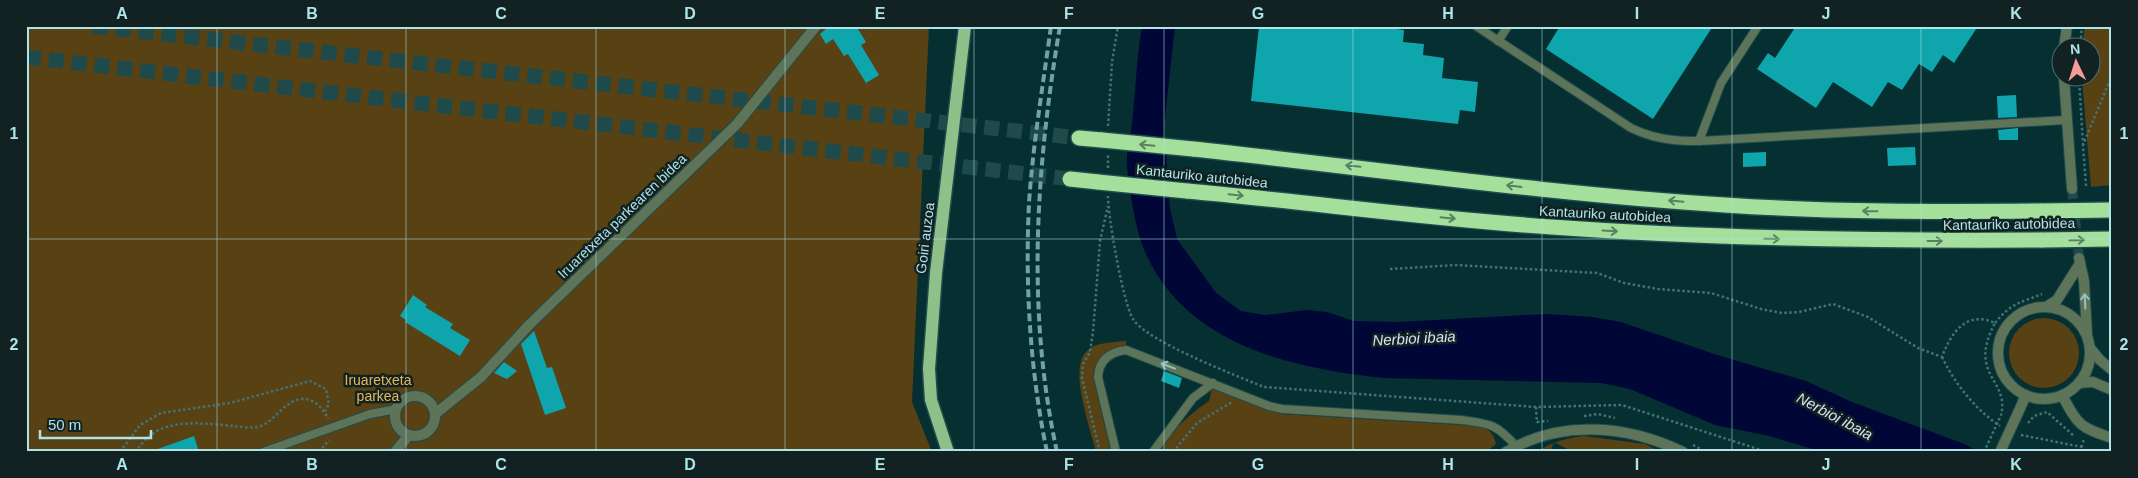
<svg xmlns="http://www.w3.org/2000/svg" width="2138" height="478" viewBox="0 0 2138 478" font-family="Arial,sans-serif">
<rect width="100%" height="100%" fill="#052f31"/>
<g fill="#584214">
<path d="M26,26H929L912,402L932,452H26Z"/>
<path d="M2085,26H2112V185L2091,187L2082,78H2090V48L2082,47Z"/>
<circle cx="2044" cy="353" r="35"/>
<path d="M1126,341V345C1107,349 1095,357 1093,377L1111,452H1096C1091,429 1067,366 1088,350C1097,342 1114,342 1126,341Z"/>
<path d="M1212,388L1267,410L1282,414L1477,426C1488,428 1494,433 1496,444L1486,452H1160C1172,430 1188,415 1209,401Z"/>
<path d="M1584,436L1645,444L1661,452H1573L1554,442L1550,452H1536C1553,442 1566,438 1584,436Z"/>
</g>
<path fill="#000636" d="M1142,26H1175L1164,126L1170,209L1177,239L1216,293L1241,311L1265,315L1307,310L1327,312L1354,321L1399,322L1546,314L1592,317L1621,322L1717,355L1806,381L1852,402L1967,445L1978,452H1823L1769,436L1715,425L1630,389L1601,383L1384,378C1292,368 1187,346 1145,252C1136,232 1129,188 1127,166C1126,149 1132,130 1133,113C1136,84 1137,55 1142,26Z"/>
<g fill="#0ea5ad">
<path d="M824,26H856L866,42L861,45L879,75L866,83L848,54L844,56L833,39L826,44L820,34L826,29Z"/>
<path d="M1259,26H1372L1404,30L1403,42L1424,44L1423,55L1444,58L1442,78L1478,82L1475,112L1460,110L1458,124L1251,101Z"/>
<path d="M1560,26H1713L1653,119L1546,49Z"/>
<path d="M1796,26H1978L1954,63L1943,55L1932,72L1919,64L1902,90L1888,82L1872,107L1833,82L1816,108L1757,69L1768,53L1775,58Z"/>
<path d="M2016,95L2017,117L1998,118L1997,96Z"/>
<path d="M2018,128V140H1999L1998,130Z"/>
<path d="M1915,147L1916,165L1888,166L1887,148Z"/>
<path d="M1766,152V166L1743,167V153Z"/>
<path d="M413,295L427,305L425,307L453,324L450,328L470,340L460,356L405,322L406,320L400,316Z"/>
<path d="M534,331L547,368L552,367L566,408L545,415L521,344Z"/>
<path d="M504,362L517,371L507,379L494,373Z"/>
<path d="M1164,371L1182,378L1179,388L1161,381Z"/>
<path d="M194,436L199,452H155V450Z"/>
</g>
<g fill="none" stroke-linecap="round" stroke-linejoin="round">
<path stroke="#1e4a4c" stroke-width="10" stroke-dasharray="10 5" stroke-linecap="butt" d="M2072,189L2079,258"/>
<g stroke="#1e4a4c" stroke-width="15" stroke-dasharray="15 8" stroke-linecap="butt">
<path d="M93,26L1079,138"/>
<path d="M26,57L1070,179"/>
</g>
<defs>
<g id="service">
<path d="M1476,26L1631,128C1660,142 1686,142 1718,140L2066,120"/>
<path d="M1498,41L1508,26"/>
<path d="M1699,141L1721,83L1758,26"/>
<path d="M263,452L370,414L397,409"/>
<path d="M1116,452L1098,377C1099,360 1110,352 1126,350L1269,406L1282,409L1462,420C1491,424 1496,424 1516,446"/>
<path d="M1153,452L1193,398L1213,383"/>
</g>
<g id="minor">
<path d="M2064,48L2067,26"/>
<path d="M2064,78L2072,189"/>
<path d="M2079,258L2084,281L2087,334"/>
<path d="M2046,307L2057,300L2079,265"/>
<circle cx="2044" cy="353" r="46"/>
<path d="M2090,348L2100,360L2112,370"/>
<path d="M2079,383L2093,382L2112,390"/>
<path d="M2062,395C2078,425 2079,427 2112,438"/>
<circle cx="415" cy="416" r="20"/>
<path d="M2018,413L2026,395"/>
<path d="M435,414L481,377L529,325L737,124L816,26"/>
<path d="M395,452L409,435"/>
<path d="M1506,452C1561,419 1627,425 1683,452"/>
</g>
<path id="primary" d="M948,452L931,400L929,369L936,273L965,26"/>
<g id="motorway">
<path d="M1079,138L1102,140"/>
<path d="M1193,149C1370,168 1547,194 1725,205C1830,212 1936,212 2042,211"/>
<path d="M1070,179L1098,182"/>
<path d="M1187,191C1309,202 1430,219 1552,227C1715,239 1879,241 2042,240"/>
</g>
</defs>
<use href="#service" stroke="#204c4e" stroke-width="10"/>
<use href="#minor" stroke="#204c4e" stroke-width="12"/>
<use href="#primary" stroke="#204c4e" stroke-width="15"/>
<use href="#motorway" stroke="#204c4e" stroke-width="18"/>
<g stroke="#447275" stroke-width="2.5" stroke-dasharray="2.5 2.5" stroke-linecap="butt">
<path d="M2080,48L2082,26"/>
<path d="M2079,78L2083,144"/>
<path d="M1108,126L1112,62L1118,26"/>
<path d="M1108,168V154"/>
<path d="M2086,186L2083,145L2112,75"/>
<path d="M1108,196C1108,217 1123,303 1133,319C1146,341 1237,376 1264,387L1536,407L1622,405L1767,452"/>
<path d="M1390,269L1456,265L1597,273L1624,283L1658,289L1711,293L1761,309L1782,313L1799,312L1833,304L1868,317L1918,348L1942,357C1951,333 1966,310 1995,323C1967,376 2010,379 2001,415"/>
<path d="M1995,323C2011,303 2020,303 2042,294"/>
<path d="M1942,357C1955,384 1976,410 2000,426"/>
<path d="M1536,407L1537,423"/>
<path d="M1584,416L1598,414L1615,418"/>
<path d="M1537,422L1548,421"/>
<path d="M2028,423L2034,416L2047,412L2073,435"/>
<path d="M2021,435L2082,447"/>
<path d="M1693,445L1706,452"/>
<path d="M120,452L140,425L161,413L230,403L310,381L326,389L329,404L325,411"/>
<path d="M135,452C140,446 145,439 151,435C173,418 208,424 234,426C242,427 253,429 261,426C276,420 285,400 302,399C315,399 323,408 328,419"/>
<path d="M319,452L329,440"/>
<path d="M1100,452L1082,378L1083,364L1090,352L1093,332L1100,241L1108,206"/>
<path d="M1173,452L1197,423L1232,402"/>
<path d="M2080,452L2084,439"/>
</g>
<use href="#service" stroke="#5d7459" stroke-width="8"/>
<use href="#minor" stroke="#5d7459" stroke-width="10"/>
<use href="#primary" stroke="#90c089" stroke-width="12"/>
<use href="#motorway" stroke="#a4df9b" stroke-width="15"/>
<g stroke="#71a2a6" stroke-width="4" stroke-dasharray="8 4" stroke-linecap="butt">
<path d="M1047,452C1030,371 1025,286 1029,203C1033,144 1043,85 1051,26"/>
<path d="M1057,452C1026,311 1036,167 1060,26"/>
</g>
<defs>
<path id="minor-bridge" d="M2000,452L2018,413"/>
<g id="motorway-bridge">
<path d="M1102,140L1193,149"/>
<path d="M1098,182L1187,191"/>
<path d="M2042,211L2112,210"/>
<path d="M2042,240L2112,239"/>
</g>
</defs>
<use href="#minor-bridge" stroke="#204c4e" stroke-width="12" stroke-linecap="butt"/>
<use href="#motorway-bridge" stroke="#204c4e" stroke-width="18" stroke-linecap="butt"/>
<path stroke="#447275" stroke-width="2.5" stroke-dasharray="2.5 2.5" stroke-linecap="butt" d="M1984,452L2001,415"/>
<use href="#minor-bridge" stroke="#5d7459" stroke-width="10"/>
<use href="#motorway-bridge" stroke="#a4df9b" stroke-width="15"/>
</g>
<defs><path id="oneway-shaft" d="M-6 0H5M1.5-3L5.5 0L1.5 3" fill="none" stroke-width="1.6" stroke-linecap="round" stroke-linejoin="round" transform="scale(1.25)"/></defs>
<g stroke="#5b805f">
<use href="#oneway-shaft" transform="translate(1147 145) rotate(-175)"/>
<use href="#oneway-shaft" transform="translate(1353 166) rotate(-174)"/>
<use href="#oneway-shaft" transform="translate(1514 186) rotate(-173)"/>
<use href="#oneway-shaft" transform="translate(1236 195) rotate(6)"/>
<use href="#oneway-shaft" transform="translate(1676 201) rotate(-175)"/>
<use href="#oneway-shaft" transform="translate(1870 211) rotate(-179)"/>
<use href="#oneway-shaft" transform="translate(1448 218) rotate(6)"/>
<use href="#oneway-shaft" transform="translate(1610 231) rotate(3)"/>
<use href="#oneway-shaft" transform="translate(1772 239) rotate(1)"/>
<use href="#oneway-shaft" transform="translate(2077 240) rotate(-1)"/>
<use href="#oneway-shaft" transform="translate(1935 241)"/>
</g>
<g stroke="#96c2bc">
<use href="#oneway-shaft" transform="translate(2085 301) rotate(-93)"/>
<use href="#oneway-shaft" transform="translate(1168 366) rotate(-159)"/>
</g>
<path fill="none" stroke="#aee3e7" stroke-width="1" stroke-opacity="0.55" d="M217,26V452M406,26V452M596,26V452M785,26V452M974,26V452M1164,26V452M1353,26V452M1542,26V452M1732,26V452M1921,26V452M26,239H2112"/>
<g text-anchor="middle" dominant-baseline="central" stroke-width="5" stroke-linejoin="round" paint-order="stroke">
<g font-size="14" fill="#aee3e7" stroke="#122223">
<text transform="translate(1202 176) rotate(6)">Kantauriko autobidea</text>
<text transform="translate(1605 214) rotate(3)">Kantauriko autobidea</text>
<text transform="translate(622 216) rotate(-44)">Iruaretxeta parkearen bidea</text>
<text transform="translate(2009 224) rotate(-1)">Kantauriko autobidea</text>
<text transform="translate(925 238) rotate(-83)">Goiri auzoa</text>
</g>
<g font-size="14" fill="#e8b658" stroke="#122223">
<text x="378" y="380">Iruaretxeta<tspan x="378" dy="16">parkea</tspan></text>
</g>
<g font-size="15" font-style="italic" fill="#d7e1f1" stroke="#122223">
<text transform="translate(1414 338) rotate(-3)">Nerbioi ibaia</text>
<text transform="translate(1835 416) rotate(28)">Nerbioi ibaia</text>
</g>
</g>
<rect width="2138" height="478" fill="none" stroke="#122223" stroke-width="55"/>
<g transform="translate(2076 62) rotate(356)"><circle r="24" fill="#122223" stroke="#506f71"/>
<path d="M0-4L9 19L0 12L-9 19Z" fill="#f59b99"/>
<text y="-8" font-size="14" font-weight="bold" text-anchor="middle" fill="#aee3e7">N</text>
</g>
<path d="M40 430v8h111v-8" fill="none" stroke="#aee3e7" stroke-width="2.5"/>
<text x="48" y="430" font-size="15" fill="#aee3e7" stroke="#122223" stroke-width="4" paint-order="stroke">50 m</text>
<rect x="28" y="28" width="2082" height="422" fill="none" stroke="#aee3e7" stroke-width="2"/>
<g font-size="16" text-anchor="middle" font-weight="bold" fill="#aee3e7">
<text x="122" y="19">A</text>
<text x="312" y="19">B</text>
<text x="501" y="19">C</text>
<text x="690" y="19">D</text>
<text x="880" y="19">E</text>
<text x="1069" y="19">F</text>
<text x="1258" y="19">G</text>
<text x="1448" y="19">H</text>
<text x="1637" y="19">I</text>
<text x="1826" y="19">J</text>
<text x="2016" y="19">K</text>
<text x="14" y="139">1</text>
<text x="2124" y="139">1</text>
<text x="14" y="350">2</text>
<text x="2124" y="350">2</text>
<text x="122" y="470">A</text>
<text x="312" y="470">B</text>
<text x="501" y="470">C</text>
<text x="690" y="470">D</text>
<text x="880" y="470">E</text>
<text x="1069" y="470">F</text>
<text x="1258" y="470">G</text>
<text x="1448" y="470">H</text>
<text x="1637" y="470">I</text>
<text x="1826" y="470">J</text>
<text x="2016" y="470">K</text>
</g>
</svg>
